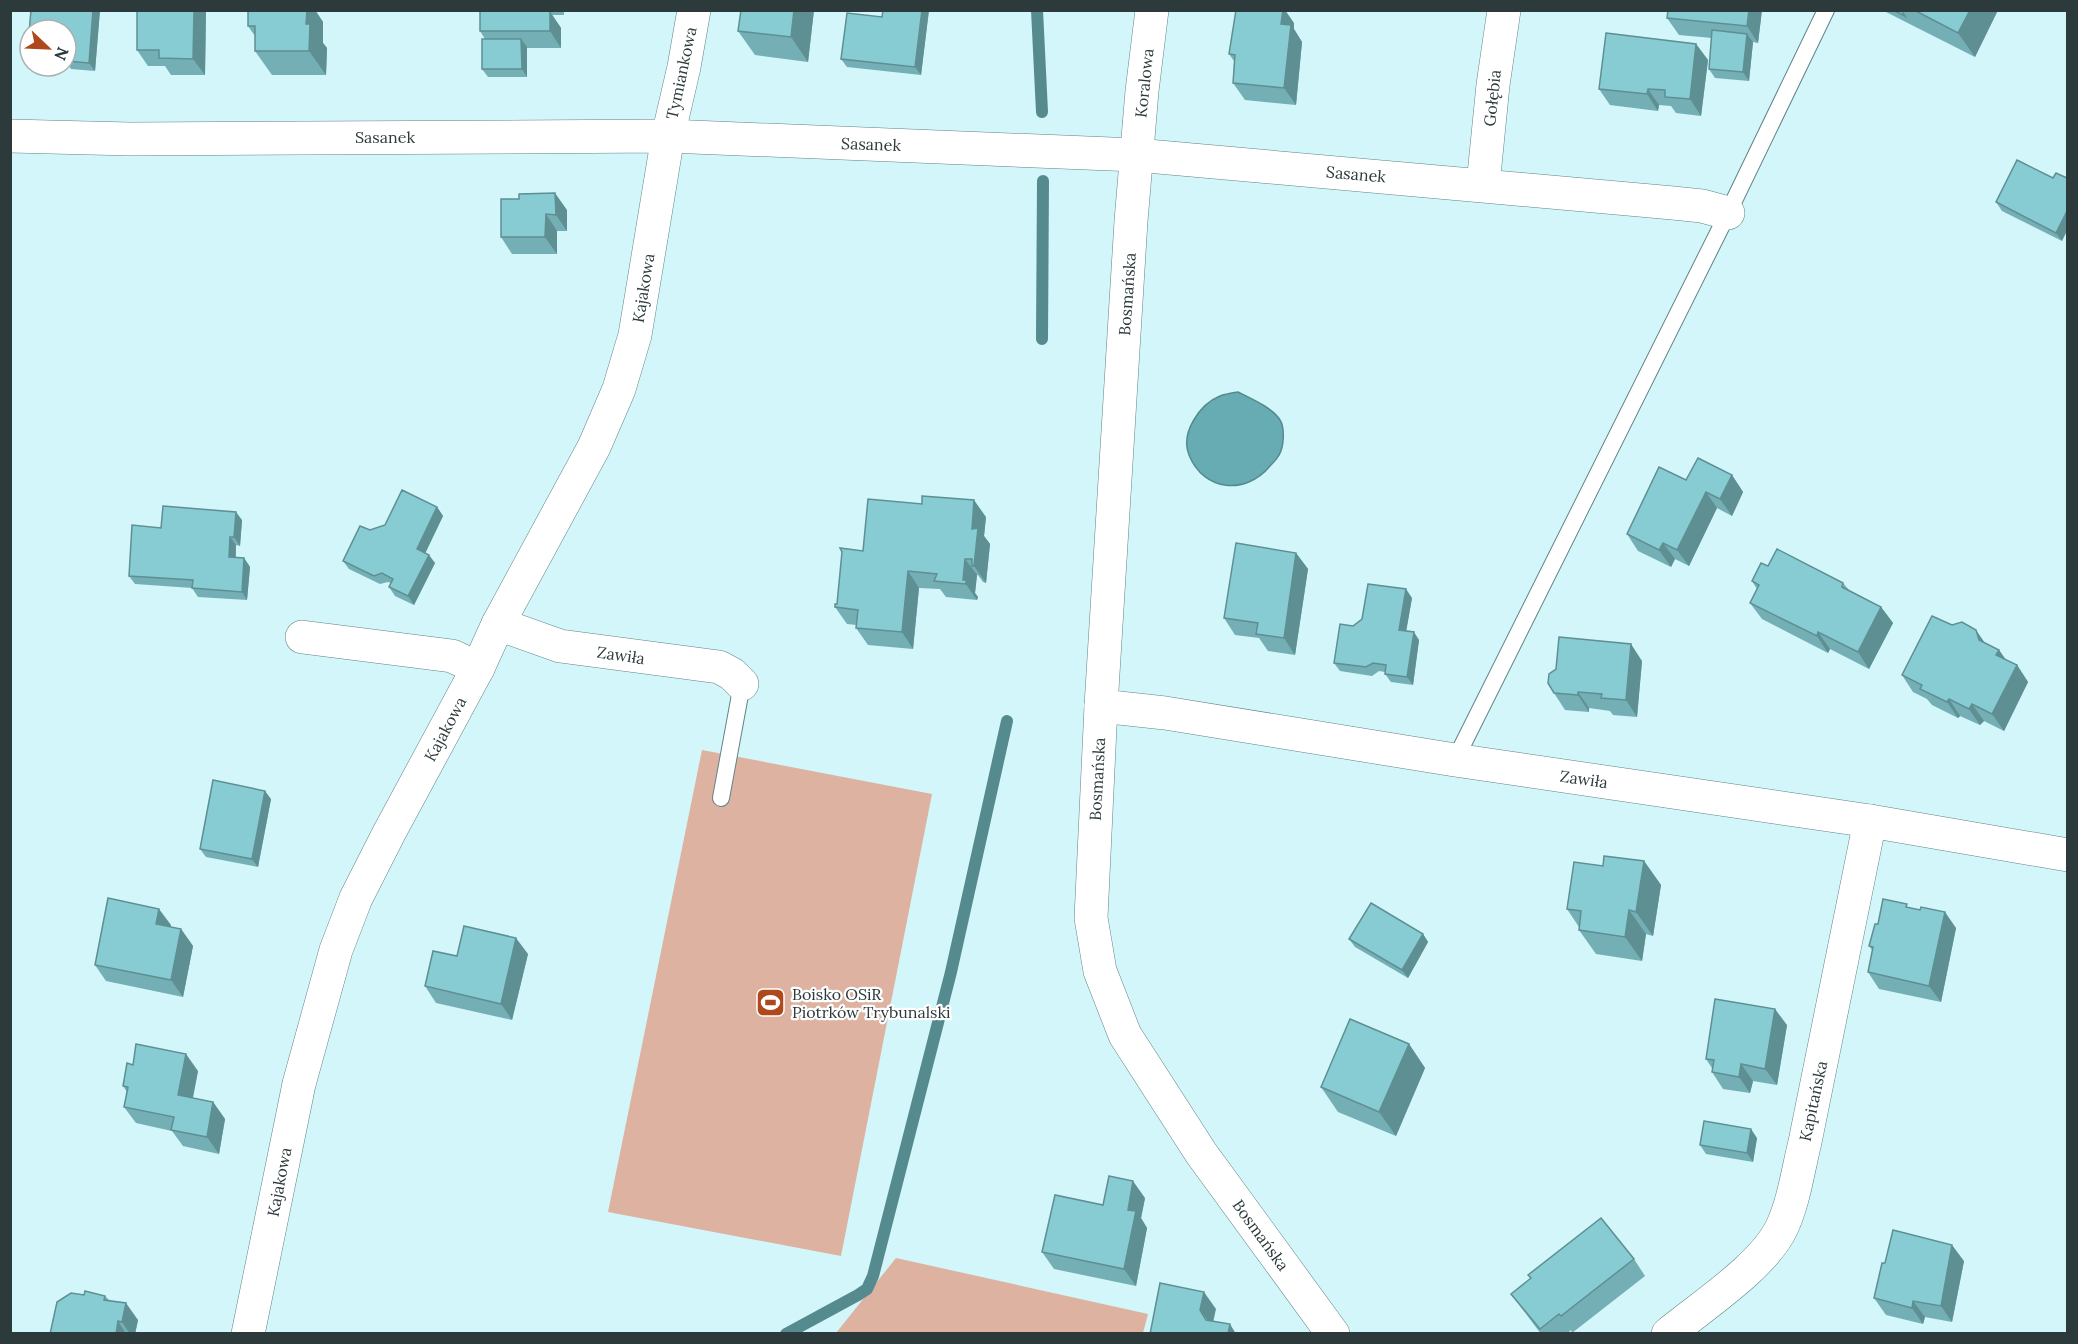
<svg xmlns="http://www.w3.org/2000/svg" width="2078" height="1344" viewBox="0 0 2078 1344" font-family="Lora,serif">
<rect width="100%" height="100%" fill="#d2f6f9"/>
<g fill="#ddb2a1">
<path d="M702,750L932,794L841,1256L608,1212Z"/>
<path d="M896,1258L1148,1314L1143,1333H836Z"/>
</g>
<path fill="#67acb2" stroke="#558a8e" stroke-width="1.5" d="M1238,392C1250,398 1273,408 1280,420C1285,428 1284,447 1279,455C1277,459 1273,463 1270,466C1246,495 1204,492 1189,455C1180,433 1200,404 1220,396C1225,394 1232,393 1238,392Z"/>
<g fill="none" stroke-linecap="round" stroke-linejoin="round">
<g stroke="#558a8e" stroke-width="12">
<path d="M1037,10L1042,112"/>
<path d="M1042,339L1043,181"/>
<path d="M786,1334L858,1295L867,1289L873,1276L951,972L1007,721"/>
</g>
<defs>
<g id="service">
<path d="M1455,760L1728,213L1826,10"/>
<path d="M721,798L742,684"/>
</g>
<g id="minor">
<path d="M1152,10L1142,91L1131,221L1101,706L1091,918L1100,971L1125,1035L1201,1153L1333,1334"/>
<path d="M10,136L130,139L668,136L1136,155L1673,203L1702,206L1728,213"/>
<path d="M1483,185L1493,85L1504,10"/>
<path d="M498,624L560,646L719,667L732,674L742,684"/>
<path d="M302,637L452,656L478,668"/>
<path d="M1101,706L1165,713L1455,760L1870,821L2068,855"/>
<path d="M248,1334L299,1084L336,950L356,898L389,833L478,668L498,624L594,447L619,389L635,335L668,136L684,67L694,10"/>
<path d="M1668,1334C1702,1306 1764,1266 1782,1227C1794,1201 1798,1170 1805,1142L1870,821"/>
</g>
</defs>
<use href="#service" stroke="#628386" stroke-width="18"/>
<use href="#minor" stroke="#628386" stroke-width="34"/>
<use href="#service" stroke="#fff" stroke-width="16"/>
<use href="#minor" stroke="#fff" stroke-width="33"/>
</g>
<g fill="#74afb5">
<path d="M31,10H100L95,71L71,69L66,62V30H30V35L29,33Z"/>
<path d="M206,10L205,75H171L165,66H148L137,50Z"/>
<path d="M248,10H315L323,22V43L327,48L326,75H272L255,51V36L248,26Z"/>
<path d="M480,10H564V15H552L561,28V48H527V77H488L482,69L485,39L480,31Z"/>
<path d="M814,10L808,62L755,55L738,31Z"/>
<path d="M883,10H929L921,75L847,67L841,59L882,17Z"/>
<path d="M1668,10H1762L1758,43L1753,42L1749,81L1715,78L1709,69L1712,38L1679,35L1667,18Z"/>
<path d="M1882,10H1998L1975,57Z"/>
<path d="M1294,23V29L1302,42L1296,105L1245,100L1233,83L1234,61L1229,54Z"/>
<path d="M1696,44L1708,60L1701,116L1676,113L1671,106L1659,105L1658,111L1610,105L1599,89Z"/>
<path d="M2053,178L2062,241L2002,211L1996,202Z"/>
<path d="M501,199L567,210V231H557V254H512L501,237Z"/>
<path d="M1732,475L1743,492L1732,516L1717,508L1689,566L1675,559L1671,567L1638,551L1627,534L1686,480Z"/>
<path d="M437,507L443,516L425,553L435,563L414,605L395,596L389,587L391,583L388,582L380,584L349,569L343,561L370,530Z"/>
<path d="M986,517L984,536L990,544L986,583L983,582L978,575H977L975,593L978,597L977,600L946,597L940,589L919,588L913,649L868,645L856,628L857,625L847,624L835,607L837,604L842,552L863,551Z"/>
<path d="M242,520L240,546L236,545V558H244L250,567L247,600L198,597L192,588L135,584L129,576Z"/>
<path d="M1296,553L1308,569L1295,655L1268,651L1259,638L1235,635L1224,618Z"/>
<path d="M1768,566L1843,583L1849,590L1881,607L1893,623L1869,669L1830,649L1828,653L1762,619L1750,603L1757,589L1752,581Z"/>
<path d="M1412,598L1406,631L1419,640L1413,685L1391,682L1385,674V672L1379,671L1372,676L1340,671L1334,663L1353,626Z"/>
<path d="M1985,643L1999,650L2006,660L2017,665L2028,682L2004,731L1984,721L1980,725L1960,716L1958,718L1932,705L1927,699L1913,692L1902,675Z"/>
<path d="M1642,661L1637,717L1613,715L1610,711L1589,708V712L1565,710L1554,693Z"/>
<path d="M271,799L258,867L206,857L200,849Z"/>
<path d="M1644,861L1661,885L1653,936L1646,934L1642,961L1596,954L1579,930V927L1567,909L1603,866Z"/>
<path d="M1910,908L1956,928L1941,1002L1879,989L1868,972L1873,951L1869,946L1878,924Z"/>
<path d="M171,925V927L181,929L193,946L183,997L106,981L95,965Z"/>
<path d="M1423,934L1428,942L1408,978L1355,947L1349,939Z"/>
<path d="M528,954L512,1020L436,1003L425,986L457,956Z"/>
<path d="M1787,1025L1777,1085L1753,1081L1750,1093L1723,1089L1712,1072V1068L1706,1059Z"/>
<path d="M1409,1044L1425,1068L1396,1136L1338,1112L1321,1087Z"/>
<path d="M133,1065L198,1071L193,1098L213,1102L225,1119L219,1154L183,1146L172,1131L136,1123L124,1107L127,1092L123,1086Z"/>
<path d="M1757,1138L1753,1162L1706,1154L1700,1145Z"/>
<path d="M1145,1198L1141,1218L1147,1228L1136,1286L1054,1269L1042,1252L1103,1205Z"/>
<path d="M1634,1259L1645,1276L1572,1333L1571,1330L1567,1334H1541L1511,1294Z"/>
<path d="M1964,1261L1952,1322L1925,1317L1923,1324L1886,1315L1874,1298L1885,1263Z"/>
<path d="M84,1295L105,1296L109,1300L138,1320L135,1334H50Z"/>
</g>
<g fill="#5e8f93">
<path d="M93,10H100L95,71L89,63Z"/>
<path d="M194,10H206L205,75L193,59Z"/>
<path d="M307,10H315L323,22V43L327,48L326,75L309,51L306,24Z"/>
<path d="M541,10H549L561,28V48L550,31Z"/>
<path d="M794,10H814L808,62L791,37Z"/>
<path d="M922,10H929L921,75L915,67Z"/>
<path d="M1283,10H1285L1294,23V29L1302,42L1296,105L1284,88L1281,24Z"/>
<path d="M1749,10H1762L1758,43L1747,26Z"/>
<path d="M1970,10H1998L1975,57L1958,33Z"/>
<path d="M1747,34L1753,42L1749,81L1743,72Z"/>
<path d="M521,39L527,47V77L522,69Z"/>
<path d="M1696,44L1708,60L1701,116L1690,99Z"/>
<path d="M1648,89L1659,105L1658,111L1647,94Z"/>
<path d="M555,193L567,210V231L556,215Z"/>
<path d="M2067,211V231L2062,241L2056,233Z"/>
<path d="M546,214L557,231V254L545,237Z"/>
<path d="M1732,475L1743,492L1732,516L1720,499Z"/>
<path d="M1706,492L1717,508L1689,566L1677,550Z"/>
<path d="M974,500L986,517L984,536L990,544L986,583L974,566L972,529Z"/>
<path d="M437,507L443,516L423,558L417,549Z"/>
<path d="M236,512L242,520L240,546L234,537Z"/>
<path d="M230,537L236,545L235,565L229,557Z"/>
<path d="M1663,543L1675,559L1671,567L1659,550Z"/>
<path d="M1296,553L1308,569L1295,655L1284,638Z"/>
<path d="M429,555L435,563L414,605L408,596Z"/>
<path d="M244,558L250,567L247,600L242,592Z"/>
<path d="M965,559L977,575L975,593L978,597L977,600L963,580Z"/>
<path d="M908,571L919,588L913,649L902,632Z"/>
<path d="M1406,589L1412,598L1405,638L1399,630Z"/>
<path d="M1881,607L1893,623L1869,669L1858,652Z"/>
<path d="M1976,630L1987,646L1979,640Z"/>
<path d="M1414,632L1419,640L1413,685L1407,677Z"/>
<path d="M1818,632L1830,649L1828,653L1817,636Z"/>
<path d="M1631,644L1642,661L1637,717L1626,700Z"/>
<path d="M1999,650L2010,666L1996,655Z"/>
<path d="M2017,665L2028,682L2004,731L1992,714Z"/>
<path d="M1578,692L1589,708V712L1578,695Z"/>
<path d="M1949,699L1960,716L1958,718L1947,702Z"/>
<path d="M1972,704L1984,721L1980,725L1969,709Z"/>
<path d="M265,791L271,799L258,867L252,859Z"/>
<path d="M1644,861L1661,885L1653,936L1636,912Z"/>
<path d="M159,909L171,925L168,941L156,924Z"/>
<path d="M1629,910L1646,934L1642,961L1625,937Z"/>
<path d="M1945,912L1956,928L1941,1002L1929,986Z"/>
<path d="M181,929L193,946L183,997L171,980Z"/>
<path d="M1423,934L1428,942L1408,978L1402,970Z"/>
<path d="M516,938L528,954L512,1020L501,1004Z"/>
<path d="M1775,1009L1787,1025L1777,1085L1765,1069Z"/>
<path d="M1409,1044L1425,1068L1396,1136L1379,1112Z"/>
<path d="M186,1054L198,1071L190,1111L178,1095Z"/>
<path d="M1741,1064L1753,1081L1750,1093L1739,1077Z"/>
<path d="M213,1102L225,1119L219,1154L207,1137Z"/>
<path d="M1751,1129L1757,1138L1753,1162L1747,1153Z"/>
<path d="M1133,1181L1145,1198L1141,1218L1147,1228L1136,1286L1124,1269L1128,1210Z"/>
<path d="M1952,1245L1964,1261L1952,1322L1941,1306Z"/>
<path d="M1204,1292L1216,1309L1212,1327L1200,1310Z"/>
<path d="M1913,1301L1925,1317L1923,1324L1912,1308Z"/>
<path d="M126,1303L138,1320L135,1334H130L122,1322Z"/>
<path d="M118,1321L126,1334H116Z"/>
<path d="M1230,1324L1236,1334H1228Z"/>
</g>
<g fill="#87ccd2" stroke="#5e8f93" stroke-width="1.5">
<path d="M31,10H93L89,63L66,61L67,37H66V30H30V34L29,33Z"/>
<path d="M137,10H194L193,59L159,58V50H137Z"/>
<path d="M248,10H307L306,24H310L309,51H255V26H248Z"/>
<path d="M480,10L550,11V31H480Z"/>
<path d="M741,10H794L791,37L738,31Z"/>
<path d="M883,10H922L915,67L841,59L847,13L882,17Z"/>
<path d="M1236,10H1283L1281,24L1291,25L1284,88L1233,83L1235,55L1229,54Z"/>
<path d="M1668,10H1749L1747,26L1667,18Z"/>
<path d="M1893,10H1901L1905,16Z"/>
<path d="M1914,10H1970L1958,33Z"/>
<path d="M1712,30L1747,34L1743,72L1709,69Z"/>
<path d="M1606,33L1696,44L1690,99L1665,97V90L1648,89L1647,94L1599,89Z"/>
<path d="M482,39H521L522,69H482Z"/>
<path d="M2017,160L2053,178L2056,173L2067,178V211L2056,233L1996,202Z"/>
<path d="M555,193L556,215L546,214L545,237H501V199H519V194Z"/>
<path d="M1698,458L1732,475L1720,499L1706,492L1677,550L1663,543L1659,550L1627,534L1659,467L1686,480Z"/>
<path d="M402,490L437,507L417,549L429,555L408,596L389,587L393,579L382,573L374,576L343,561L360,526L370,530L385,525Z"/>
<path d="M922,496L974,500L972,529L978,528L974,566H972V559H965L963,580H966V584L934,581L937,574L908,571L902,632L856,628L858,610L835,607V604H837L842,552L840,548L863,551L868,499L922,504Z"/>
<path d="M163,506L236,512L234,537H230L229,557L244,558L242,592L192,588L193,580L129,576L132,525L161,528Z"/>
<path d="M1236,543L1296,553L1284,638L1256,634L1258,623L1224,618Z"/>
<path d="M1777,549L1843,583L1842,587L1881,607L1858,652L1818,632L1817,636L1750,603L1759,585L1752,581L1761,563L1768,566Z"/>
<path d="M1368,584L1406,589L1399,630L1414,632L1407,677L1385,674L1386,665L1373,663L1366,667L1334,663L1340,624L1353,626L1362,619Z"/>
<path d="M1932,616L1952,625L1962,622L1976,630L1979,640L1999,650L1996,655L2017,665L1992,714L1972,704L1969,709L1949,699L1947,702L1920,689L1922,685L1902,675Z"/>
<path d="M1559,637L1631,644L1626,700L1601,698L1602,694L1578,692V695L1554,693L1548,683L1549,674L1556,669Z"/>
<path d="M213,780L265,791L252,859L200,849Z"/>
<path d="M1604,856L1644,861L1636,912L1629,910L1625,937L1579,930L1581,911L1567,909L1574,862L1603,866Z"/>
<path d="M108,898L159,909L156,924L181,929L171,980L95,965Z"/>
<path d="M1883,899L1907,904L1906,907L1920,910L1921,907L1945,912L1929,986L1868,972L1873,947L1869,946L1875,924H1878Z"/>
<path d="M1371,903L1423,934L1402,970L1349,939Z"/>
<path d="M464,926L516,938L501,1004L425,986L433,951L457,956Z"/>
<path d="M1715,999L1775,1009L1765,1069L1741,1064L1739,1077L1712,1072L1714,1060L1706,1059Z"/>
<path d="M1350,1019L1409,1044L1379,1112L1321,1087Z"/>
<path d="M136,1044L186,1054L178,1095L213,1102L207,1137L171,1130L174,1117L124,1107L128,1087L123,1086L127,1063L133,1065Z"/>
<path d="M1704,1121L1751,1129L1747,1153L1700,1145Z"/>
<path d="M1109,1176L1133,1181L1128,1210L1136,1211L1124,1269L1042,1252L1055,1195L1103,1205Z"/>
<path d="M1601,1218L1634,1259L1561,1316L1559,1314L1540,1329L1511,1294L1531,1278L1528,1275Z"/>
<path d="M1893,1230L1952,1245L1941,1306L1913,1301L1912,1308L1874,1298L1882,1263H1885Z"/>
<path d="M1160,1283L1204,1292L1200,1310L1206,1320L1230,1324L1228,1334H1150Z"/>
<path d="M85,1291L105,1296L104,1300L126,1303L122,1322L118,1321L116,1334H50L57,1302L71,1293L84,1295Z"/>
</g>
<defs>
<symbol id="stadium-square" viewBox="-11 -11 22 22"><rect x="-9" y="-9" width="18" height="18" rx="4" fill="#af491d" stroke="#fff"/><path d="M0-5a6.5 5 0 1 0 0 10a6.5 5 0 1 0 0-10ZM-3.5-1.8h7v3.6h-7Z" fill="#fff"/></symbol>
</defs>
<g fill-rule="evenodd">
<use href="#stadium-square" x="754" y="986" width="33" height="33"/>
</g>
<g text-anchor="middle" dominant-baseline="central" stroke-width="4.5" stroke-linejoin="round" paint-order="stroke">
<g font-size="16" fill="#2c3a3b" stroke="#fff">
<text transform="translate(681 73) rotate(-78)">Tymiankowa</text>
<text transform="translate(1144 83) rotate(-84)">Koralowa</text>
<text transform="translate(1492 98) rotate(-84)">Gołębia</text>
<text x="385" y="137">Sasanek</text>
<text transform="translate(871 144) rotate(2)">Sasanek</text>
<text transform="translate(1356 174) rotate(5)">Sasanek</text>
<text transform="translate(643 288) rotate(-81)">Kajakowa</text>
<text transform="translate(1127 294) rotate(-86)">Bosmańska</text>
<text transform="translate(621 655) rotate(8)">Zawiła</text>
<text transform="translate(445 729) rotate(-62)">Kajakowa</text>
<text transform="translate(1097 779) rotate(-87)">Bosmańska</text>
<text transform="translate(1584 779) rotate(8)">Zawiła</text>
<text transform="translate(1813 1101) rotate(-78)">Kapitańska</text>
<text transform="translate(279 1182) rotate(-79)">Kajakowa</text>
<text transform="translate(1261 1235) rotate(54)">Bosmańska</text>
</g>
<g font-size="16" fill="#2c3a3b" stroke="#fff" text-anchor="start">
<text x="792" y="994">Boisko OSiR<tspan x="792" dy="18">Piotrków Trybunalski</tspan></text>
</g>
</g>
<rect width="2078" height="1344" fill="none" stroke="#2c3a3b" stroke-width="24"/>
<g transform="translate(48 48) rotate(113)"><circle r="28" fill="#ffffff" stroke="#abb0b1" stroke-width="1.5"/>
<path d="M0-4.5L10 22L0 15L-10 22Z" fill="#af491d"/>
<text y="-9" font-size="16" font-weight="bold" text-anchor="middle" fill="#2c3a3b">N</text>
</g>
</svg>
